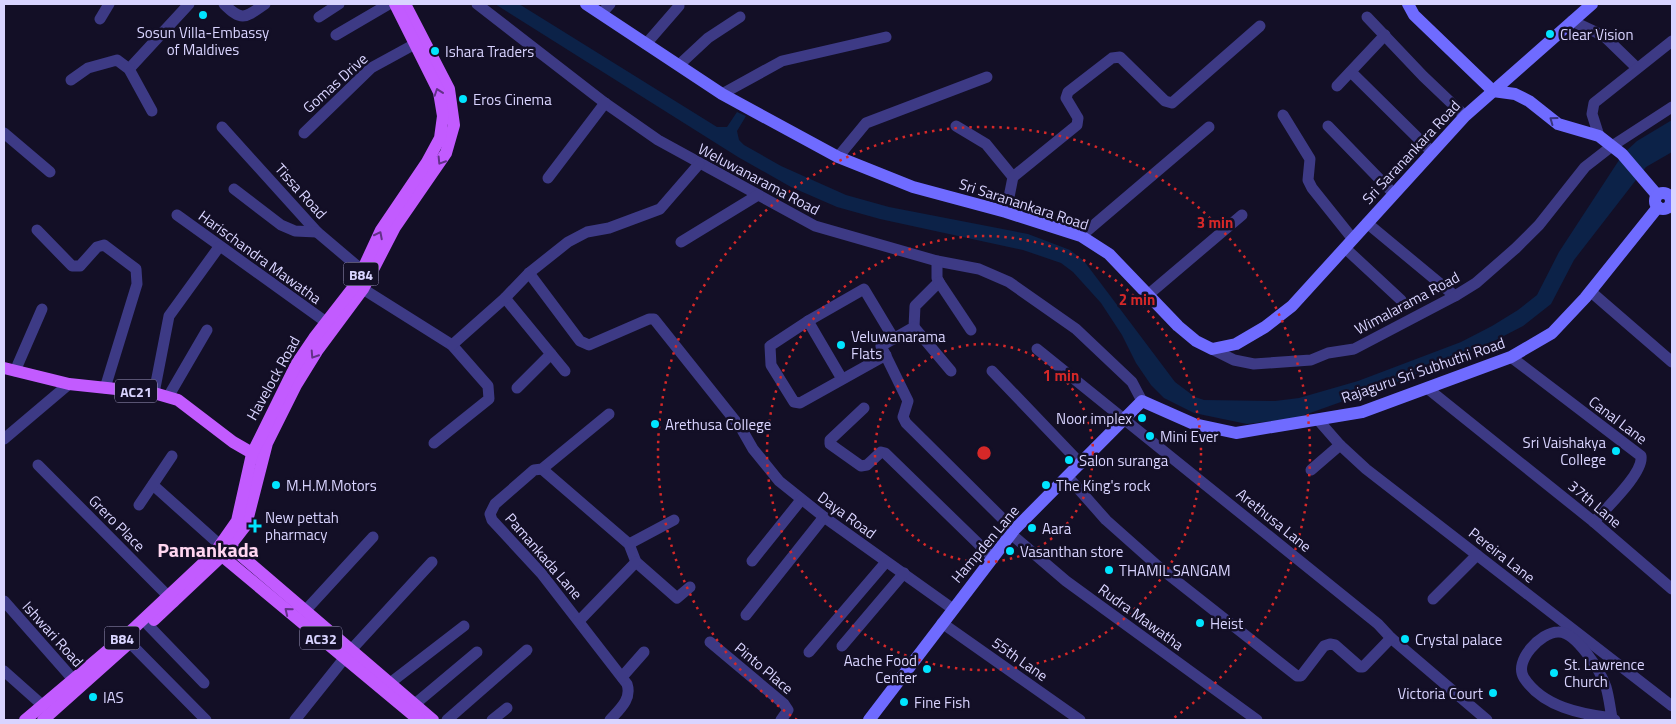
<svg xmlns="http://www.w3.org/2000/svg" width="1676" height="724" viewBox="0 0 1676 724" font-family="'Titillium Web',sans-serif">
<rect width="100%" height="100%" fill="#130f26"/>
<path fill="#0c2248" d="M495,4H519L717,127H727L737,112L746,116L737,131L739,140L744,145L781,166L846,195L889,207L1028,234L1070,250L1084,261L1175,382L1195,397L1204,400L1275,401L1299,398L1358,381L1461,342L1492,326L1518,310L1537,295L1559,252L1623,154L1637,141L1672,120V152L1646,167L1574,260L1551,304L1523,326L1496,340L1397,382L1296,418L1247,424L1194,413L1164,398L1151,385L1136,363L1122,335L1101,303L1073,272L1061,263L1023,250L880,219L837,207L791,187L738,157Z"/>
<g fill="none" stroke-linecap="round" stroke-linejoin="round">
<g stroke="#3d3a85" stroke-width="11">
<path d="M224,4C242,22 245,18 265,4"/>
<path d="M477,4L605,103L658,140L815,226L937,261L979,269L1009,282L1076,329L1132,382L1142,401"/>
<path d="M601,14L610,4"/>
<path d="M319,17L339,4"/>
<path d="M1367,17L1423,76L1465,116"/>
<path d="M100,19L109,4"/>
<path d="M1572,21L1604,36L1637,68"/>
<path d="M336,35L389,4"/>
<path d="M646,44L679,6"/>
<path d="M679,65L708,38L740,17"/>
<path d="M129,69L189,4"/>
<path d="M1351,72L1432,152"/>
<path d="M71,80L88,68L117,60L129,69L152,111"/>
<path d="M1337,86L1385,35"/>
<path d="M722,94L782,61L886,37"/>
<path d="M1283,115L1310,159L1308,180L1312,188L1352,238"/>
<path d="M956,126L986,144L1013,177"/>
<path d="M1328,126L1394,194"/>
<path d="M222,127L317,232L363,271"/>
<path d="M4,133L50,172"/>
<path d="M304,133L371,68L415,44"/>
<path d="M1599,136L1592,114L1594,103L1672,41"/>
<path d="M838,157L866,123L987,77"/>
<path d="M548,178L605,103"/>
<path d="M234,189L281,225L295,231L317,232"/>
<path d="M1669,206L1672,208"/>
<path d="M1006,212L1013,177L1077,125L1078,118L1066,98L1068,92L1112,58L1120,57L1165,101L1172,103L1260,26"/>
<path d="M177,215L326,322"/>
<path d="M1367,223L1455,296"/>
<path d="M37,230L72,266H80L97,247L104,245L136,269L137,284L105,388"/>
<path d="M1081,236L1209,127"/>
<path d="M681,242L758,195"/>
<path d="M1345,248L1401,300"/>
<path d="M937,261V278L939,282L915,306L914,327L881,346L908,401L903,417L906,423L1014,530"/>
<path d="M529,273L580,341L589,345L649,319H654L741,428L753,449L779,481L824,517L953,609"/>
<path d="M939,282L971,330"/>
<path d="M363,289L452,345L488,386L489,399L434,443"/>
<path d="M1590,291L1672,362"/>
<path d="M1149,294L1242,215"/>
<path d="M505,298L551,354L517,388"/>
<path d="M808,321L842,379"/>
<path d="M914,327L951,371"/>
<path d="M452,345L505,298L529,273L568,242L587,232L609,228L660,209L699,164"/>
<path d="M1037,349L1378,624L1391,638L1487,720"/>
<path d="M1212,349L1234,360L1254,364L1311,360L1328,353L1354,349L1455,296L1476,283L1516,248L1539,225L1585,167L1612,146L1672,107"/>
<path d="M551,354L565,371"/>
<path d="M886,355L800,403L794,402L771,365L770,346L808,321L864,289L894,339"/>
<path d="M1511,357L1641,456C1644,473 1606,508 1594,522"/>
<path d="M15,371L42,309"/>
<path d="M992,371L1081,464"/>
<path d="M1427,388L1594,522L1672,589"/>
<path d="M154,393L169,316L219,247"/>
<path d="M168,397L207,330"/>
<path d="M864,408L830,440V444L861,466L867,465L881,452L885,453L992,557"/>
<path d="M609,414L542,469L534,470L495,504L490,514L492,520L541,573L627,684C632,699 620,709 610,720"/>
<path d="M1319,421L1340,445L1366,469L1672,706"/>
<path d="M4,439L69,384"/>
<path d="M38,465L174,602"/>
<path d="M542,469L629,544L636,562L677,598L690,587"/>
<path d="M1311,470L1340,445"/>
<path d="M1068,477L1106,520L1160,568L1297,676H1301L1324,646L1330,644L1335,645L1360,667H1363L1391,638"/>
<path d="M153,485L220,545"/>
<path d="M139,505L172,456"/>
<path d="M1011,534L1066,581L1257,720"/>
<path d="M629,544L674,520"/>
<path d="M752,561L801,500"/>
<path d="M1433,599L1477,555"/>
<path d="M4,601L79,686"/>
<path d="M305,611L373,537"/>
<path d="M746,615L824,517"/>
<path d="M579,621L636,562"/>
<path d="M942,623L1080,720"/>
<path d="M148,625L204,683"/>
<path d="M710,642L784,704L788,710L781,720"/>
<path d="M130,643L206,720"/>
<path d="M842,646L904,573"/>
<path d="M809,652L886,562"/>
<path d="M4,671L49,711"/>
<path d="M622,677L644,652"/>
<path d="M390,683L464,626"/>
<path d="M415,704L477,652"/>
<path d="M1612,718C1581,714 1543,707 1524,678C1513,661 1541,632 1558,632C1576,631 1601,672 1606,687C1609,697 1610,708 1612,718L1615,720"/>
<path d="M295,720L351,650L432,562"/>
<path d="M447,720L527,650"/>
<path d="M492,720L507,708"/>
</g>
<g stroke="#6f6bff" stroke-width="12">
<path d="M586,4L722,94L838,157L913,187L1006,212L1081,236L1109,254L1178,326L1196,341L1212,349L1236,344L1265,327L1292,306L1465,116L1592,4"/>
<path d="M1408,4L1414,15L1493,91L1515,94L1529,101L1558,124L1599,136L1622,154L1657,195"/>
<circle cx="1663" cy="201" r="8"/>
<path d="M869,720L1014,530L1142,401L1194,424L1236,433L1362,412L1427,388L1511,357L1552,333L1585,298L1658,207"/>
</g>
<g stroke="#c25bff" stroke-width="12">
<path d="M4,368L69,384L154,393L178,400L233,442L259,457"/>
<path d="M224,541L433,720"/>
<path d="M216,551L419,720"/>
<path d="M154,620L222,556L246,525L267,443L296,385L317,351L363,289L395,227L446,153L454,125L449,89L405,4"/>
<path d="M25,720L133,629L216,551L237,521L252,454L297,363L314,338L356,284L381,230L427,162L440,138L443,116L439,92L395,4"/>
<path d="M43,720L127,645"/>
</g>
</g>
<defs><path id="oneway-chevron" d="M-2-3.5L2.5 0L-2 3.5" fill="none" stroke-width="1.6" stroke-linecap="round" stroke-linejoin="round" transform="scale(1.25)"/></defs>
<g stroke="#623188">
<use href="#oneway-chevron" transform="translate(438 92) rotate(-109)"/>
<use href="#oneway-chevron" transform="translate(441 161) rotate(122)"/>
<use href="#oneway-chevron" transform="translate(379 235) rotate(-63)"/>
<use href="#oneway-chevron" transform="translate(314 355) rotate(123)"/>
<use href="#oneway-chevron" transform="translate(288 611) rotate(-141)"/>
</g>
<use stroke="#38347d" href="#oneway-chevron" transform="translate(1553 120) rotate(-144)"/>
<g fill="none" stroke="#d62828" stroke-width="2.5" stroke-dasharray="2.5 5">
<circle cx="984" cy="453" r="109"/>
<circle cx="984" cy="453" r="217"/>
<path d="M797 720A326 326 0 1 1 1171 720"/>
</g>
<g fill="#00e5ff" stroke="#130f26" stroke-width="2">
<circle cx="203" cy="15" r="5"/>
<circle cx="1550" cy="34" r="5"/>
<circle cx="435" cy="51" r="5"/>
<circle cx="463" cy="99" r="5"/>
<circle cx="841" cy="345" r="5"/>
<circle cx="1142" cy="418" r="5"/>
<circle cx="655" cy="424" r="5"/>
<circle cx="1150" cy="436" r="5"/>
<circle cx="1616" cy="451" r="5"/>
<circle cx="1069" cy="460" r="5"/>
<circle cx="276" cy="485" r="5"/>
<circle cx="1046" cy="485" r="5"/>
<path d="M252.5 518.5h5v5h5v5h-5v5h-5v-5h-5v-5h5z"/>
<circle cx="1032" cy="528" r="5"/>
<circle cx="1010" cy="551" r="5"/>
<circle cx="1109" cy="570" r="5"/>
<circle cx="1200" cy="623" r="5"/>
<circle cx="1405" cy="639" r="5"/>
<circle cx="927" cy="669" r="5"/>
<circle cx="1554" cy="673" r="5"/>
<circle cx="1493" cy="693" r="5"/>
<circle cx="93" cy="697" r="5"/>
<circle cx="904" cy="702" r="5"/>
</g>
<g text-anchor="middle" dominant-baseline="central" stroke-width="5" stroke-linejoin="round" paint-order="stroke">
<g fill="#130f26" stroke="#9e99be" stroke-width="1">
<rect x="343.5" y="262.5" width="35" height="23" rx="4"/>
<rect x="115" y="379.5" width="42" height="23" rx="4"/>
<rect x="104.5" y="626.5" width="35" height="23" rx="4"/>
<rect x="300" y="626.5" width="42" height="23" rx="4"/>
</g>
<g font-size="14" font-weight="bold" fill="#d9d4ff">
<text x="361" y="274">B84</text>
<text x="136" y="391">AC21</text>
<text x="122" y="638">B84</text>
<text x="321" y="638">AC32</text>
</g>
<g font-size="15" fill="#d9d4ff" stroke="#130f26" text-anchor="start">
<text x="203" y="32" text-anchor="middle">Sosun Villa-Embassy<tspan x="203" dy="17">of Maldives</tspan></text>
<text x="1560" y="34">Clear Vision</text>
<text x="445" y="51">Ishara Traders</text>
<text x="473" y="99">Eros Cinema</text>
<text x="851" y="336">Veluwanarama<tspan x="851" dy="17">Flats</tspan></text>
<text x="1132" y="418" text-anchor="end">Noor implex</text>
<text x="665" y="424">Arethusa College</text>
<text x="1160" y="436">Mini Ever</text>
<text x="1606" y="442" text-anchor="end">Sri Vaishakya<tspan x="1606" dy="17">College</tspan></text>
<text x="1079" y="460">Salon suranga</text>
<text x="286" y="485">M.H.M.Motors</text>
<text x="1056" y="485">The King's rock</text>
<text x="265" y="517">New pettah<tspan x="265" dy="17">pharmacy</tspan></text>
<text x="1042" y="528">Aara</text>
<text x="1020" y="551">Vasanthan store</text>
<text x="1119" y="570">THAMIL SANGAM</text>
<text x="1210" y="623">Heist</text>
<text x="1415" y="639">Crystal palace</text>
<text x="917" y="660" text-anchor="end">Aache Food<tspan x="917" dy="17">Center</tspan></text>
<text x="1564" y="664">St. Lawrence<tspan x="1564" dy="17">Church</tspan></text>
<text x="1483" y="693" text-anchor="end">Victoria Court</text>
<text x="103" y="697">IAS</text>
<text x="914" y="702">Fine Fish</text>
</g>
<g font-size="15" fill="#d9d4ff" stroke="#130f26">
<text transform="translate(335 83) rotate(-42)">Gomas Drive</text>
<text transform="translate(1411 152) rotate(-47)">Sri Saranankara Road</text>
<text transform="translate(759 179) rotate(28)">Weluwanarama Road</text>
<text transform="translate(301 191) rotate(48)">Tissa Road</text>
<text transform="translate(1024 204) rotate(18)">Sri Saranankara Road</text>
<text transform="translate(260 257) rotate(36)">Harischandra Mawatha</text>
<text transform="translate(1407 303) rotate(-28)">Wimalarama Road</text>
<text transform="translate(1423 370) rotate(-19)">Rajaguru Sri Subhuthi Road</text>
<text transform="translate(273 378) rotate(-61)">Havelock Road</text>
<text transform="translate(1618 420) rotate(37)">Canal Lane</text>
<text transform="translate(1595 504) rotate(40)">37th Lane</text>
<text transform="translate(847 515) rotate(36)">Daya Road</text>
<text transform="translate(1274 520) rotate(39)">Arethusa Lane</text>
<text transform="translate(117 523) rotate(45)">Grero Place</text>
<text transform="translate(985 544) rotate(-50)">Hampden Lane</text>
<text transform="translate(1502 555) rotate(38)">Pereira Lane</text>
<text transform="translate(544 556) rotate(49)">Pamankada Lane</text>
<text transform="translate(1141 617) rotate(36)">Rudra Mawatha</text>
<text transform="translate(53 634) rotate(48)">Ishwari Road</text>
<text transform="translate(1020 659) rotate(35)">55th Lane</text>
<text transform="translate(764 668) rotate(40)">Pinto Place</text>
</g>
<g font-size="20" font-weight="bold" fill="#ffd6f0" stroke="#130f26">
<text x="208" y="549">Pamankada</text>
</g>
</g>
<circle cx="984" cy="453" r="8" fill="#d62828" stroke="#130f26" stroke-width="2.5"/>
<g font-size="15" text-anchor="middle" font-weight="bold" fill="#d62828" stroke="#130f26" stroke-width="5" stroke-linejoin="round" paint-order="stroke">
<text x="1215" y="228">3 min</text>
<text x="1137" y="305">2 min</text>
<text x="1061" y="381">1 min</text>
</g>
<rect width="1676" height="724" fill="none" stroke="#d9d4ff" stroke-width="10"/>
</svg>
